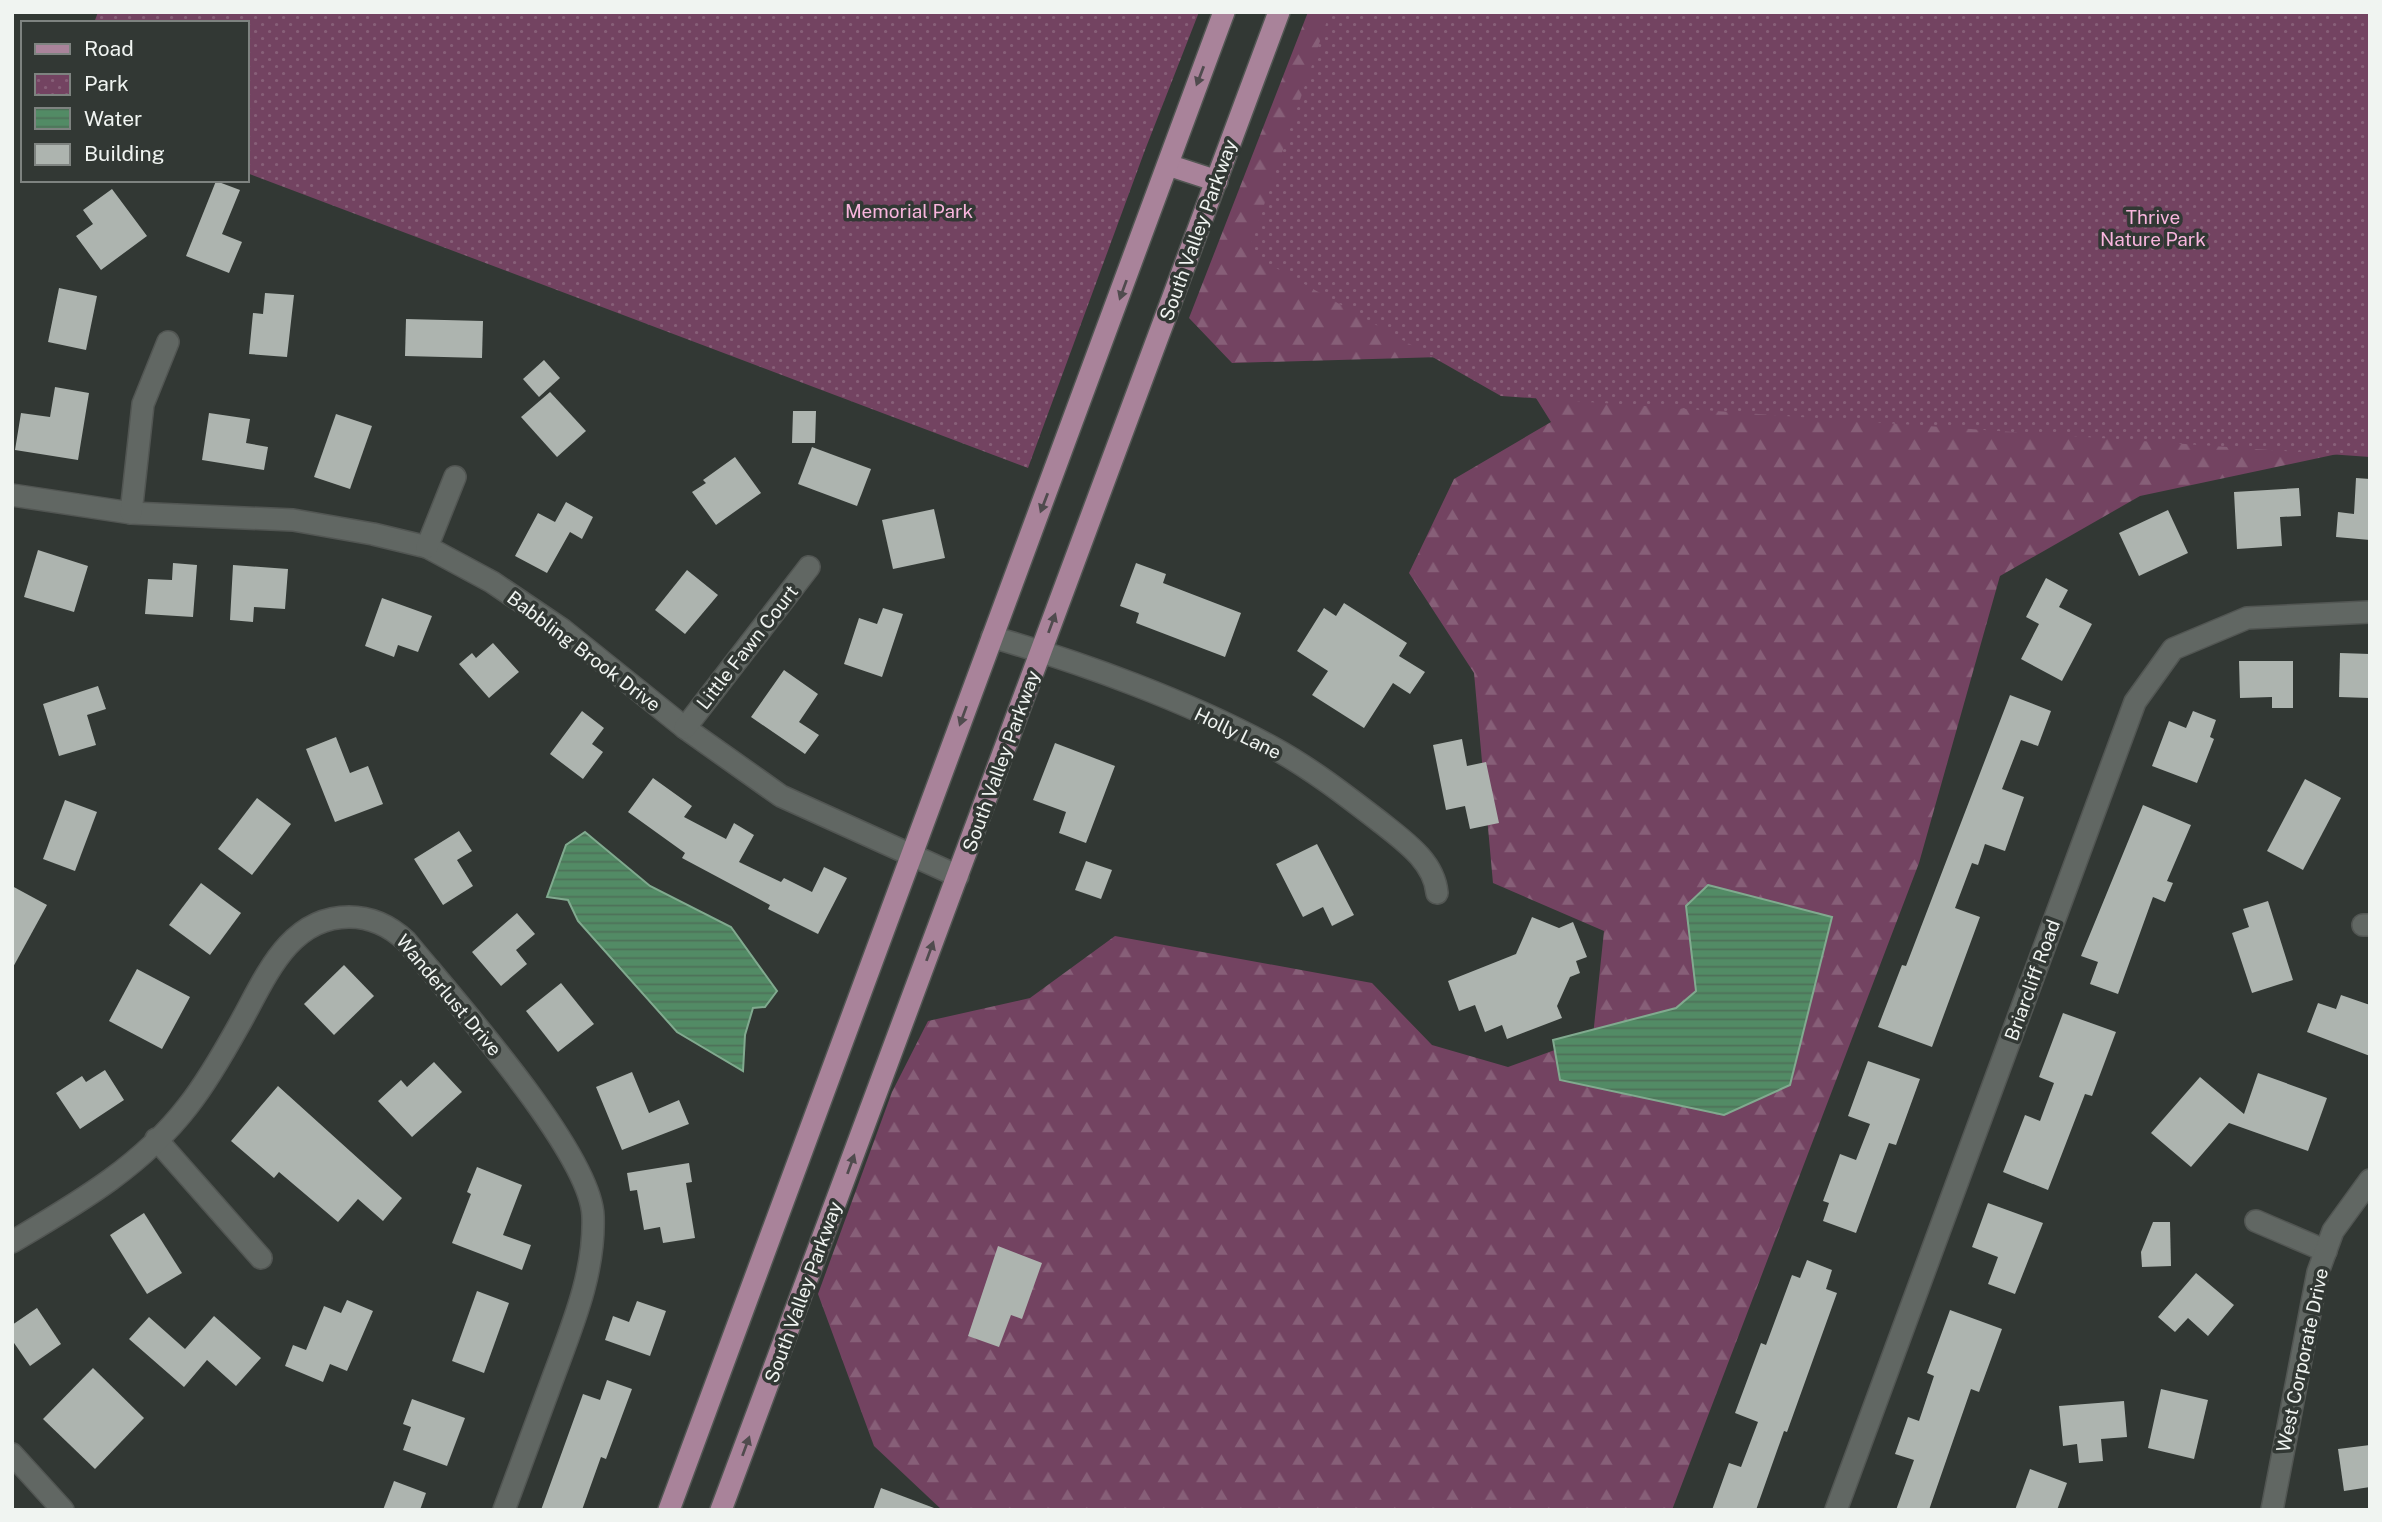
<svg xmlns="http://www.w3.org/2000/svg" width="2382" height="1522" viewBox="0 0 2382 1522" font-family="'Public Sans',sans-serif">
<defs>
<pattern id="forest-firs" width="22" height="20" patternUnits="userSpaceOnUse" patternTransform="scale(1.75)"><rect width="22" height="20" fill="#734361"/><path d="M5 1l3.5 6h-7zM16 11l3.5 6h-7z" fill="#875f78"/></pattern>
<pattern id="park-dots" width="8" height="8" patternUnits="userSpaceOnUse" patternTransform="scale(1.75)"><rect width="8" height="8" fill="#734361"/><path d="M2 2h.1M6 6h.1" fill="none" stroke="#875f78" stroke-width="1.8" stroke-linecap="round"/></pattern>
<pattern id="water-rules" width="6" height="5" patternUnits="userSpaceOnUse" patternTransform="scale(1.75)"><rect width="6" height="5" fill="#528b65"/><path d="M0 2.5h6" fill="none" stroke="#4e7159"/></pattern>
</defs>
<rect width="100%" height="100%" fill="#323834"/>
<path fill="url(#forest-firs)" d="M1308,12H2366L2370,447L2140,496L2000,576L1919,863L1672,1510H942L874,1446L818,1294L892,1092L928,1021L1030,998L1115,936L1372,983L1432,1045L1508,1067L1593,1036L1604,931L1493,883L1474,673L1409,573L1454,479L1551,422L1509,355L1232,363L1189,318Z"/>
<g fill="url(#park-dots)">
<path d="M98,12H1199L1145,150L1028,468L247,173V23H94Z"/>
<path d="M1330,12H2370V457L1501,396L1248,252Z"/>
</g>
<g fill="url(#water-rules)" stroke="#81aa8f" stroke-width="2">
<path d="M585,832L650,886L731,927L777,991L765,1007L753,1008L745,1035L743,1071L677,1032L578,921L568,900L547,897L566,845Z"/>
<path d="M1708,885L1832,917L1790,1085L1724,1115L1560,1080L1553,1040L1676,1008L1696,991L1686,906Z"/>
</g>
<g fill="#adb4af">
<path d="M216,181L240,190L222,234L242,242L229,273L186,256Z"/>
<path d="M112,189L147,236L101,270L76,236L93,224L83,210Z"/>
<path d="M59,288L97,296L86,350L48,342Z"/>
<path d="M265,293L294,295L287,357L249,354L253,313L263,314Z"/>
<path d="M406,319L483,321L482,358L405,356Z"/>
<path d="M544,360L560,378L539,397L523,379Z"/>
<path d="M55,387L89,393L78,460L15,450L21,413L50,417Z"/>
<path d="M550,392L586,431L557,457L521,417Z"/>
<path d="M793,411H816L815,443H792Z"/>
<path d="M209,413L250,419L246,443L268,447L264,470L202,460Z"/>
<path d="M336,414L372,426L350,489L314,477Z"/>
<path d="M812,447L871,469L857,506L798,484Z"/>
<path d="M735,457L761,493L716,525L692,492L706,483L703,480Z"/>
<path d="M2356,478L2370,479V540L2336,537L2338,512L2354,514Z"/>
<path d="M2299,488L2301,516L2280,517L2282,546L2237,549L2234,492Z"/>
<path d="M566,502L593,517L582,539L570,532L547,573L515,556L538,513L555,522Z"/>
<path d="M934,509L945,558L893,569L882,520Z"/>
<path d="M2168,510L2188,553L2139,576L2119,533Z"/>
<path d="M38,550L88,566L74,612L24,597Z"/>
<path d="M173,563L197,565L193,617L145,614L148,579L172,580Z"/>
<path d="M1136,563L1166,574L1163,583L1241,613L1225,657L1136,623L1139,613L1120,606Z"/>
<path d="M233,565L288,569L285,609L254,607L253,622L230,620Z"/>
<path d="M687,570L718,595L685,634L655,610Z"/>
<path d="M2046,578L2068,590L2059,607L2092,624L2062,681L2021,659L2039,624L2026,617Z"/>
<path d="M382,598L432,616L418,652L398,645L394,657L365,646Z"/>
<path d="M1344,603L1407,643L1399,656L1425,672L1410,694L1393,683L1364,728L1312,695L1328,671L1297,651L1324,608L1336,616Z"/>
<path d="M883,608L903,614L882,677L844,664L859,618L877,624Z"/>
<path d="M493,643L519,672L489,698L459,664L472,653L476,658Z"/>
<path d="M2340,653L2370,654V698L2339,697Z"/>
<path d="M2239,661H2293V708H2272V697L2240,698Z"/>
<path d="M784,670L818,694L799,722L819,735L805,754L751,717Z"/>
<path d="M98,686L106,709L87,715L96,745L59,756L43,704Z"/>
<path d="M2010,695L2051,711L2038,746L2021,740L2002,789L2024,797L2005,851L1985,844L1978,865L1972,863L1955,908L1980,917L1932,1047L1878,1027L1902,965L1906,966Z"/>
<path d="M582,711L604,728L592,744L603,752L583,779L550,754Z"/>
<path d="M2193,711L2216,720L2210,737L2214,739L2197,783L2152,766L2169,721L2186,728Z"/>
<path d="M336,737L350,773L368,766L383,804L335,822L306,749Z"/>
<path d="M1462,739L1467,766L1486,762L1499,823L1470,829L1465,806L1446,810L1433,745Z"/>
<path d="M1055,743L1115,766L1086,843L1059,833L1066,812L1033,800Z"/>
<path d="M653,778L692,806L684,817L726,839L734,823L754,835L739,862L781,882L784,878L812,892L824,867L847,878L818,934L768,909L770,905L682,858L685,853L628,812Z"/>
<path d="M2305,779L2341,798L2303,870L2267,851Z"/>
<path d="M257,798L291,824L252,875L218,849Z"/>
<path d="M65,800L97,812L75,871L43,859Z"/>
<path d="M2143,805L2191,825L2167,881L2173,883L2165,902L2153,897L2118,994L2090,984L2098,962L2081,956Z"/>
<path d="M459,831L472,851L457,860L473,886L443,905L414,859Z"/>
<path d="M1317,844L1354,915L1332,926L1323,907L1303,917L1276,864Z"/>
<path d="M1086,861L1112,870L1101,899L1075,890Z"/>
<path d="M201,883L241,913L210,955L169,925Z"/>
<path d="M12,886L47,905L12,969Z"/>
<path d="M2268,901L2293,980L2252,993L2232,933L2249,927L2243,909Z"/>
<path d="M517,913L535,934L516,950L527,964L501,986L472,952Z"/>
<path d="M1532,917L1559,928L1573,922L1587,957L1576,961L1580,973L1570,977L1557,1006L1562,1018L1507,1039L1502,1025L1485,1032L1475,1005L1459,1011L1448,981L1516,954Z"/>
<path d="M344,965L374,996L334,1035L304,1004Z"/>
<path d="M137,969L190,997L162,1049L109,1021Z"/>
<path d="M561,983L594,1024L558,1052L526,1011Z"/>
<path d="M2341,995L2370,1005V1056L2307,1032L2318,1003L2336,1009Z"/>
<path d="M2063,1013L2116,1032L2092,1096L2085,1094L2048,1190L2003,1172L2025,1115L2040,1121L2054,1083L2039,1077Z"/>
<path d="M1868,1061L1920,1079L1896,1145L1889,1143L1856,1233L1823,1221L1829,1203L1823,1201L1840,1154L1856,1160L1870,1124L1848,1116Z"/>
<path d="M434,1062L462,1092L412,1137L378,1101L401,1080L407,1087Z"/>
<path d="M105,1070L124,1100L80,1129L56,1093L82,1076L86,1082Z"/>
<path d="M632,1072L649,1113L679,1100L689,1124L622,1150L596,1087Z"/>
<path d="M2258,1073L2327,1098L2308,1151L2229,1123L2191,1167L2151,1133L2200,1077L2244,1114Z"/>
<path d="M278,1086L402,1198L383,1221L358,1199L338,1222L279,1172L274,1178L231,1141Z"/>
<path d="M689,1163L692,1182L686,1183L695,1238L663,1243L660,1227L644,1230L637,1190L630,1191L627,1173Z"/>
<path d="M477,1167L522,1185L503,1235L531,1245L522,1270L452,1243L471,1194L467,1192Z"/>
<path d="M1988,1203L2043,1223L2015,1294L1988,1284L1998,1257L1972,1247Z"/>
<path d="M144,1213L182,1273L147,1294L110,1235Z"/>
<path d="M2153,1222H2170L2171,1266L2142,1267L2141,1252Z"/>
<path d="M998,1246L1042,1263L1022,1319L1011,1315L999,1347L968,1336Z"/>
<path d="M1807,1260L1832,1270L1826,1289L1837,1293L1787,1432L1784,1431L1756,1510H1712L1729,1463L1741,1467L1758,1422L1735,1413L1761,1343L1766,1345L1792,1275L1800,1278Z"/>
<path d="M2196,1273L2234,1305L2208,1336L2188,1318L2175,1332L2158,1317Z"/>
<path d="M477,1291L509,1303L484,1373L452,1361Z"/>
<path d="M347,1300L373,1311L347,1371L330,1364L323,1382L285,1366L293,1345L306,1350L324,1306L341,1313Z"/>
<path d="M637,1301L666,1311L650,1356L605,1340L613,1316L629,1322Z"/>
<path d="M37,1308L61,1344L30,1366L12,1340V1325Z"/>
<path d="M1950,1310L2002,1329L1979,1392L1971,1389L1929,1510H1896L1914,1460L1895,1454L1908,1417L1919,1421L1934,1376L1927,1373Z"/>
<path d="M214,1316L261,1358L236,1386L207,1360L184,1387L129,1339L149,1317L185,1349Z"/>
<path d="M93,1368L144,1418L95,1469L43,1419Z"/>
<path d="M607,1380L632,1389L606,1459L601,1457L582,1510H541L583,1394L600,1400Z"/>
<path d="M2161,1389L2208,1400L2194,1459L2148,1448Z"/>
<path d="M412,1399L465,1418L447,1466L403,1450L411,1427L403,1424Z"/>
<path d="M2124,1401L2127,1437L2101,1439L2103,1461L2079,1463L2077,1444L2063,1446L2059,1406Z"/>
<path d="M2370,1445V1487L2344,1491L2338,1449Z"/>
<path d="M2030,1469L2067,1483L2057,1510H2015Z"/>
<path d="M394,1481L426,1493L420,1510H383Z"/>
<path d="M881,1488L934,1508V1510H873Z"/>
</g>
<g fill="none" stroke-linecap="round" stroke-linejoin="round">
<defs>
<g id="minor">
<path d="M12,495L131,513L293,520L373,534L427,547L492,582L563,630L685,728L781,796L958,876"/>
<path d="M131,513L143,404L168,342"/>
<path d="M427,547L455,477"/>
<path d="M992,637C1083,663 1187,701 1270,746C1309,767 1344,794 1379,821C1404,841 1434,861 1437,893"/>
<path d="M685,728L809,567"/>
<path d="M2363,925H2370"/>
<path d="M156,1139L261,1258"/>
<path d="M2256,1221L2326,1251"/>
<path d="M12,1242C76,1204 141,1167 188,1106C207,1082 224,1052 239,1025C265,979 288,917 349,917C372,917 390,926 406,941C450,995 591,1152 593,1216C595,1272 573,1324 554,1375C537,1420 521,1465 504,1510"/>
<path d="M12,1454L63,1510"/>
<path d="M1836,1510L2135,702L2173,649L2247,618L2370,612"/>
<path d="M2272,1510L2318,1272L2333,1231L2370,1180"/>
</g>
<g id="major">
<path d="M1168,165L1217,181"/>
<path d="M669,1510L1224,12"/>
<path d="M721,1510L1279,12"/>
</g>
</defs>
<use href="#minor" stroke="#525653" stroke-width="24"/>
<use href="#major" stroke="#525653" stroke-width="24"/>
<use href="#minor" stroke="#616763" stroke-width="21"/>
<use href="#major" stroke="#a9839a" stroke-width="21"/>
</g>
<defs><path id="oneway-solid" d="M-6-.8H1V-3.2L6.5 0L1 3.2V.8H-6Z" transform="scale(1.75)"/></defs>
<g fill="#504b4e">
<use href="#oneway-solid" transform="translate(1200 76) rotate(111)"/>
<use href="#oneway-solid" transform="translate(1123 290) rotate(110)"/>
<use href="#oneway-solid" transform="translate(1044 503) rotate(111)"/>
<use href="#oneway-solid" transform="translate(1052 623) rotate(-70)"/>
<use href="#oneway-solid" transform="translate(963 716) rotate(110)"/>
<use href="#oneway-solid" transform="translate(930 951) rotate(-70)"/>
<use href="#oneway-solid" transform="translate(851 1164) rotate(-70)"/>
<use href="#oneway-solid" transform="translate(746 1446) rotate(-70)"/>
</g>
<g text-anchor="middle" dominant-baseline="central" stroke-width="7" stroke-linejoin="round" paint-order="stroke">
<g font-size="19" fill="#f8b5dd" stroke="#323834">
<text x="909" y="211">Memorial Park</text>
<text x="2153" y="217">Thrive<tspan x="2153" dy="22">Nature Park</tspan></text>
</g>
<g font-size="19" fill="#f0f4f1" stroke="#323834">
<text transform="translate(1198 230) rotate(-70)">South Valley Parkway</text>
<text transform="translate(747 647) rotate(-52)">Little Fawn Court</text>
<text transform="translate(584 651) rotate(37)">Babbling Brook Drive</text>
<text transform="translate(1238 733) rotate(26)">Holly Lane</text>
<text transform="translate(1001 761) rotate(-70)">South Valley Parkway</text>
<text transform="translate(2032 980) rotate(-70)">Briarcliff Road</text>
<text transform="translate(449 995) rotate(50)">Wanderlust Drive</text>
<text transform="translate(803 1292) rotate(-70)">South Valley Parkway</text>
<text transform="translate(2302 1360) rotate(-78)">West Corporate Drive</text>
</g>
</g>
<rect width="2382" height="1522" fill="none" stroke="#f0f4f1" stroke-width="28"/>
<rect x="21" y="21" width="228" height="161" fill="#323834" stroke="#7e8380" stroke-width="2"/>
<rect x="35" y="44" width="35" height="10" fill="#a9839a" stroke="#7e8380" stroke-width="2"/>
<text x="84" y="56" font-size="21" fill="#f0f4f1">Road</text>
<rect x="35" y="74" width="35" height="21" fill="url(#park-dots)" stroke="#7e8380" stroke-width="2"/>
<text x="84" y="91" font-size="21" fill="#f0f4f1">Park</text>
<rect x="35" y="108" width="35" height="21" fill="url(#water-rules)" stroke="#7e8380" stroke-width="2"/>
<text x="84" y="126" font-size="21" fill="#f0f4f1">Water</text>
<rect x="35" y="144" width="35" height="21" fill="#adb4af" stroke="#7e8380" stroke-width="2"/>
<text x="84" y="161" font-size="21" fill="#f0f4f1">Building</text>
</svg>
